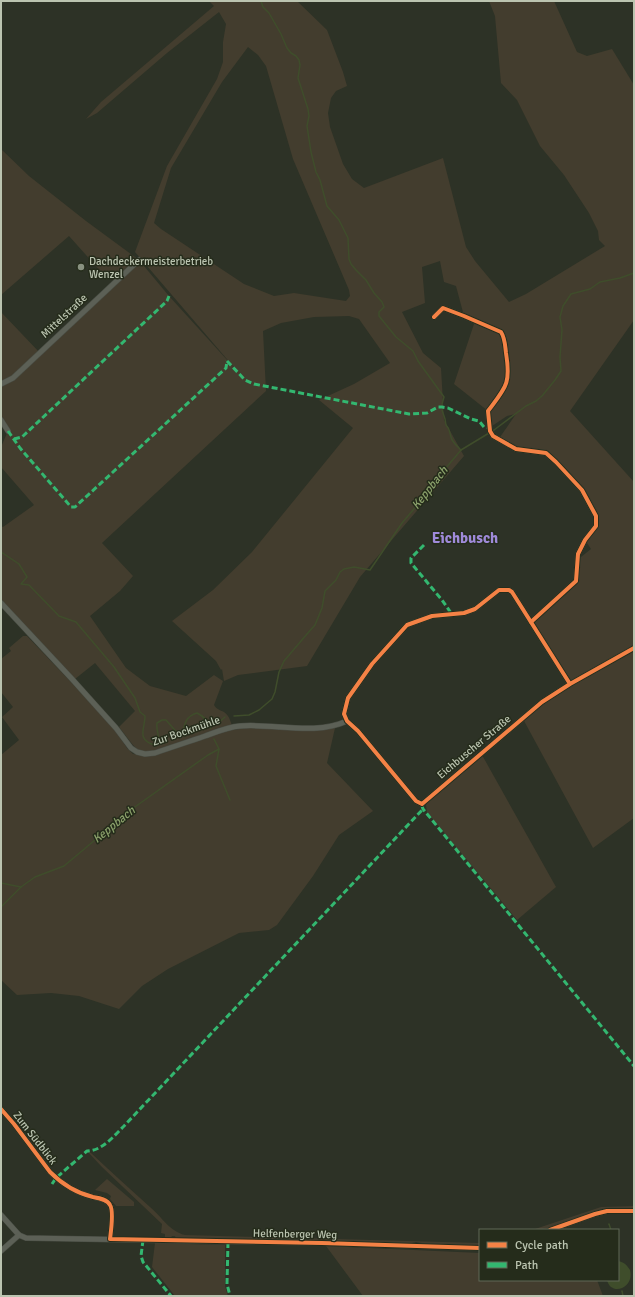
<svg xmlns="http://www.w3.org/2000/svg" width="635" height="1297" viewBox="0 0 635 1297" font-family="Signika,sans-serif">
<rect width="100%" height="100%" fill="#2d3226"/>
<g fill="#433d2e" fill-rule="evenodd">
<path d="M209,1H297L327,30L343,72L347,86L336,91L331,98L328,113L330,127L343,164L352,179L364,188L443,158L466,247L475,261L509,302L526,294L605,246L599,240L598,231L589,213L564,175L540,146L517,100L501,83L495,16L489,1H554L577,52L587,56L612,49L634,85V320L570,411L634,482V818L593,848L523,719L547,701L569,687L531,622L576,581L578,554L581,557L591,549L585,540L596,526V516L582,490L546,453L516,449L498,440L516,414L507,416L489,428L488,411L454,384L475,321L464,316L456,286L444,282L440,261L422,267L425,303L402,312L423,353L441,368L444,420L464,456L360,577L307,666L238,675L224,681L222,669L221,670L216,661L172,621L213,590L252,552L353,428L319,400L354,384L390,363L359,319L349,316L314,317L281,323L263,331L266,391L102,543L133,576L120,591L90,616L126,668L150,686L186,696L214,675L223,681L214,705C216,709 220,710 224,712C230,716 231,723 233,730L252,727L284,730L335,728L327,763L373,811L339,835L313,876L277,925L269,930L239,933L168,969L142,986L119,1009L79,996L51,993L17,995L1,980V755L19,740L2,717L13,707L1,692V659L11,651L9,648L23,636H27L110,723L127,748L133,754L143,755L133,745L119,727L135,711L95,663L75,679L1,600V526L3,527L34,505L1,467V447L8,431L1,420V384L2,383L1,381V312L40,353L116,281L103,274L69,236L1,295V149L29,176L86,221L139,260L169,296L238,372L135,252L167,166L217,79L223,62V42L226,24L219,12L167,53L97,113L86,119L101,102L214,6ZM248,47L258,55L266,66L293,159L349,290L350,296L346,301L294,293L274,296L244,284L161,229L154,223L171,168L222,82Z"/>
<path d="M482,755L556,887L517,920L427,812L426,805L429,800Z"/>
<path d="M87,1151L91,1153C110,1171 130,1189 150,1207C162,1217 169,1231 185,1235L480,1243V1246L432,1245L416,1242L407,1244L176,1239L175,1236H172L170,1239L165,1238V1234L161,1233L162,1224L102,1167Z"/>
<path d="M107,1179L134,1202V1206H116L110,1199L111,1196L107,1193L95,1190Z"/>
<path d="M634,1206V1209C619,1210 604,1209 590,1213C571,1219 553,1230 532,1230L601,1207Z"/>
<path d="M155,1243L225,1245V1286L228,1296H175L152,1267Z"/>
<path d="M326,1246L480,1253V1280H597L603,1296H363Z"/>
</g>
<path fill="#3f4d2b" d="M618,1261C624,1262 627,1265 630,1270C635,1288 611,1297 607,1280H618Z"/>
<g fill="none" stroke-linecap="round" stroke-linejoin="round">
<g stroke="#3f4d2b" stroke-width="1.5">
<path d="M261,1L263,7L269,13L281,34L287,48L291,53L296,56L299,60L300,65L298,78L308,109L309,116L307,126L311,152L316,172L320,180L327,206L339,220L348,238L349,259L351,264L356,270L366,280L374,293L382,302L384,307L379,312V316L396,337L413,351L418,361L444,397L442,404"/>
<path d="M442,410L445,419L446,425C450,429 449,431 451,437C452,442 457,446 461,450"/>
<path d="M1,552L19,564L27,577L21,584L29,585L59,616L76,622L114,667L135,698L140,712L145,716C145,729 136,739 154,745L159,742C159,735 156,730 157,723L162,720H166L180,736L183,734C184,724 186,716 197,713L202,716"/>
<path d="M234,716L249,715L259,710L272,699L275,692L279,672L284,661L307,634L315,625L322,608L325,591L336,580L340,572L344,569L354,567L370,570L402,523L430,490L431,488L430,484L434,482L461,450L494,430L526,406L536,401L542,396L555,380L561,371L560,357L562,330L560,317L563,306L571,294L590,289L600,282L620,278L634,273"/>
<path d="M211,728L202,716L212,723L217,724L225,717"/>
<path d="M219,749L216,766L230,800"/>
<path d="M1,883L21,887"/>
<path d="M1,907L21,887L35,877L64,866L132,809L208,755L219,749L214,739"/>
<path d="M609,1224L611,1230"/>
<path d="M622,1291L623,1296"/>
</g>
<defs>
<g id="street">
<path d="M434,317L443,308L464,316L501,332C505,338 505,345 506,353C511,384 506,387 488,411L490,431L493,436L516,449L546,453L556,462L582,490L596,516V526L585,540L578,554L576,581L531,622"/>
<path d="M1,384L13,378L139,260"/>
<path d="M1,420L8,431"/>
<path d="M1,603L72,679L116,728L131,748L137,752L145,754L155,753C172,747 188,742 205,736C216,732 228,727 240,726C275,723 314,736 347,721"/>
<path d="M570,684L512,592L509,590H499L475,609L464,613L432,616L407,625L372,664L348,698L344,714L347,721L358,731L416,801L422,804L542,702L570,684L634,648"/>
<path d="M1,1109L14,1124L50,1172C62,1184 76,1193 93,1197C99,1198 107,1199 110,1205C114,1211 111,1231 110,1239"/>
<path d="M1,1215L19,1235L26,1238L322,1243L480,1248"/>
<path d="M550,1230L595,1214L607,1211H634"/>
<path d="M1,1251L19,1235"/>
</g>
</defs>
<use href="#street" stroke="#494d44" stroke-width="6"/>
<use href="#street" stroke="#5c6056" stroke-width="5"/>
<g stroke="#33b770" stroke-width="3" stroke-dasharray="6 3" stroke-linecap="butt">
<path d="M227,361L245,380L254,384L409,414L427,413L438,407H442L448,408L471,419L479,421L484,427L489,428"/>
<path d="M8,431L20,448L71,507H75L226,368L227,361"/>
<path d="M14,439L22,437L167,301L169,296"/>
<path d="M424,545L411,558V563L442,600L451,613"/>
<path d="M422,806L423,809L634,1066"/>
<path d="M52,1184L56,1178L87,1151C102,1151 114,1136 124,1126L423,809"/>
<path d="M143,1240L141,1256L143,1262L171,1296"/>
<path d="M228,1242L227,1284L230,1296"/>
</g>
<defs>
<g id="cycleway">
<path d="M434,317L443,308L464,316L501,332C505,338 505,345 506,353C511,384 506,387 488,411L490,431L493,436L516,449L546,453L556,462L582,490L596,516V526L585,540L578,554L576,581L531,622"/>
<path d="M570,684L512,592L509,590H499L475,609L464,613L432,616L407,625L372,664L348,698L344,714L347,721L358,731L416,801L422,804L542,702L570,684L634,648"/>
<path d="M1,1109L14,1124L50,1172C62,1184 76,1193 93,1197C99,1198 107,1199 110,1205C114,1211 111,1231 110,1239L322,1243L480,1248"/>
<path d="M550,1230L595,1214L607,1211H634"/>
</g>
</defs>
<use href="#cycleway" stroke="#252c1b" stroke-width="6"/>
<use href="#cycleway" stroke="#f48246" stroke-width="4"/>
</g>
<circle fill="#899180" stroke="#252c1b" stroke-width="1.5" cx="81" cy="267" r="4"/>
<g text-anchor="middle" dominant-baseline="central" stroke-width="3" stroke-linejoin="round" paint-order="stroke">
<g font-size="11" fill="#bbc4b0" stroke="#252c1b" text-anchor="start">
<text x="89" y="261">Dachdeckermeisterbetrieb<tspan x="89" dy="13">Wenzel</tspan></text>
</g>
<g font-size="11" fill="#bbc4b0" stroke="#252c1b">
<text transform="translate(64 316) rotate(-43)">Mittelstraße</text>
<text transform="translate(186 731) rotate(-19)">Zur Bockmühle</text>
<text transform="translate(474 747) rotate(-40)">Eichbuscher Straße</text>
<text transform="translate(35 1138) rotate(52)">Zum Südblick</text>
<text transform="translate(295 1234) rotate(1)">Helfenberger Weg</text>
</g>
<g font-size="12" font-style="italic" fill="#8ba16b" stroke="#252c1b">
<text transform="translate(430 488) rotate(-52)">Keppbach</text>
<text transform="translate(114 825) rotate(-39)">Keppbach</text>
</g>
<g font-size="15" font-weight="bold" fill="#9f8ad9" stroke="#252c1b">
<text x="465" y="538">Eichbusch</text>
</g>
</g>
<rect width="635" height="1297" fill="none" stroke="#bbc4b0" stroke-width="4"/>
<rect x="479" y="1229" width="140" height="52" fill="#252c1b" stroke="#616957"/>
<rect x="487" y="1242" width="20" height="6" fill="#f48246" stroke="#616957"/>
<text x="515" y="1249" font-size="12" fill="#bbc4b0">Cycle path</text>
<rect x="487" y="1262" width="20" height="6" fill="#33b770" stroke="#616957"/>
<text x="515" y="1269" font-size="12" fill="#bbc4b0">Path</text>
</svg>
